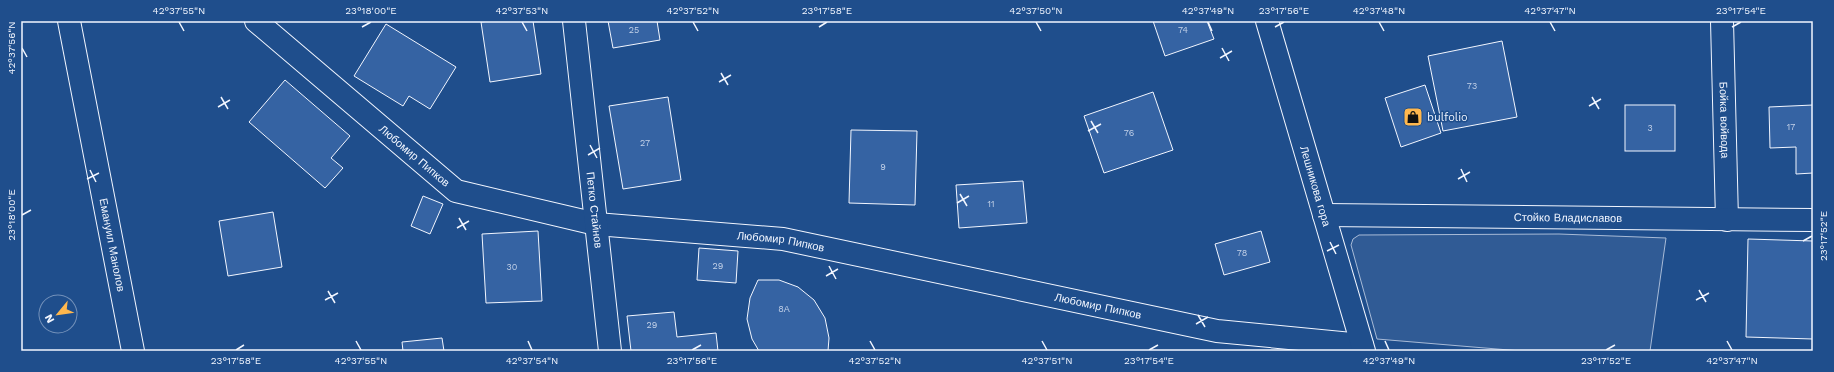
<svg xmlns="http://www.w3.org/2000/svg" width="1834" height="372" viewBox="0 0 1834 372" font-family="'Work Sans',sans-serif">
<rect width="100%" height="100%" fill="#1f4e8c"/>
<path fill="#305b95" stroke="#a8bbd7" d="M1559,234L1666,238L1650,351H1521L1377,339L1351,245L1353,239L1359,235Z"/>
<g fill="#3563a3" stroke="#f2f6ff">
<path d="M490,21H533L541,74L490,82L481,22Z"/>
<path d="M608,21H657L660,40L613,48Z"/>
<path d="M1153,21H1207L1214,39L1165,56Z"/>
<path d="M386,24L456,67L430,109L409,96L403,106L354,76Z"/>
<path d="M1502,41L1517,117L1443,131L1428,56Z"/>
<path d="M285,80L350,136L331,158L343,168L325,188L249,122Z"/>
<path d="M1425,85L1441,133L1401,147L1385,98Z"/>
<path d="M1153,92L1173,150L1104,173L1084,116Z"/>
<path d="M668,97L681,180L623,189L609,106Z"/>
<rect x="1625" y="105" width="50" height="46"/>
<path d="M1813,105V173L1796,174V147L1770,148L1769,107Z"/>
<path d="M851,130L917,131L915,205L849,203Z"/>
<path d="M1023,181L1027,223L959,228L956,185Z"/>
<path d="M423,196L443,204L430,234L411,226Z"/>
<path d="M273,212L282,267L228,276L219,221Z"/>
<path d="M538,231L542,301L486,303L482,234Z"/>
<path d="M1261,231L1270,262L1224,275L1215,244Z"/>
<path d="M1748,239L1813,241V339L1746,337Z"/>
<path d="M699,248L738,251L736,283L697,280Z"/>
<path d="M758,280H779L798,287L814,300L825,318L829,338L828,351H759L752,339L747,319L750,298Z"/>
<path d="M674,312L677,337L716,333L718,351H631L627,316Z"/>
<path d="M442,338L444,351H403L402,342Z"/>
</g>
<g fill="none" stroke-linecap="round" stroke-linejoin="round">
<defs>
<g id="street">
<path id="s1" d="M69,21L133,351"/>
<path id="s2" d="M256,21L456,191L596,224L783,239L1217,331L1362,345"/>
<path id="s3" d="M574,21L610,351"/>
<path id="s4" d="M1267,21L1364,351"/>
<path id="s5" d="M1722,21L1727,220"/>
<path id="s6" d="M1324,215L1813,220"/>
</g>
</defs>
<use href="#street" stroke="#f2f6ff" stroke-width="24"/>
<use href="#street" stroke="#1f4e8c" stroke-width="22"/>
</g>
<path fill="none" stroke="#f2f6ff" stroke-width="1.5" d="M179,22L184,31M522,22L527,31M693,22L698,31M1036,22L1041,31M1208,22L1212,31M1379,22L1384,31M1550,22L1555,31M362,27L371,22M819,27L827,22M1275,27L1284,22M1732,27L1741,22M22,48L27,57M1222,48L1229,61M1220,58L1232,51M721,73L728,85M719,82L731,75M221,97L228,109M1592,97L1599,109M1589,106L1601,99M218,107L230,100M1091,121L1098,133M1088,131L1101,124M590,145L597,158M588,155L600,148M1461,169L1467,182M90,170L96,182M87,179L99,173M1458,179L1470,172M960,194L967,206M957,203L969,196M22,215L31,210M459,218L466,230M457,228L469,221M1803,241L1812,236M1330,242L1336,254M1327,251L1339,245M829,266L836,279M826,276L838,269M1699,290L1706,302M328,291L335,303M325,300L338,293M1696,300L1709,293M1198,315L1205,327M1196,324L1208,317M356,341L361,350M528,341L532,350M870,341L875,350M1042,341L1047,350M1385,341L1389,350M1727,341L1732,350M236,350L244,345M692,350L701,345M1149,350L1158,345M1606,350L1615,345"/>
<defs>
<symbol id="shop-square" viewBox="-11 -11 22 22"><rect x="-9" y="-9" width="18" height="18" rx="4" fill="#ffb74d" stroke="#1f4e8c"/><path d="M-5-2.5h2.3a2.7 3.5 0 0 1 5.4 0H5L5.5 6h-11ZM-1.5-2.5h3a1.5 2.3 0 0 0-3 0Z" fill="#111"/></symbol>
</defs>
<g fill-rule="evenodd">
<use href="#shop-square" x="1402" y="106" width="22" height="22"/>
</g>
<g text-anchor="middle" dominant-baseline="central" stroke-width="3" stroke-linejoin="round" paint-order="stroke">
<g font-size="9" fill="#c3d1e8">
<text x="634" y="30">25</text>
<text x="1183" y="30">74</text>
<text x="1472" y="86">73</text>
<text x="1791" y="127">17</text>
<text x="1650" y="128">3</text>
<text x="1129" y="133">76</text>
<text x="645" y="143">27</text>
<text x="883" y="167">9</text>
<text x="991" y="204">11</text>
<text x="1242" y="253">78</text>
<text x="718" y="266">29</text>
<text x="512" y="267">30</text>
<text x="784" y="309">8А</text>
<text x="652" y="325">29</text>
</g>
<g font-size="11" fill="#f2f6ff" stroke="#1f4e8c" text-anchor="start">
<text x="1427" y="117">bulfolio</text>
</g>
<g font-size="11" fill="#f2f6ff" stroke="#1f4e8c">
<text stroke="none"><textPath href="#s5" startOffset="99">Бойка войвода</textPath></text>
<text stroke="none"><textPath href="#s2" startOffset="208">Любомир Пипков</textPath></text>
<text stroke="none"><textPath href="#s4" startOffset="172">Лешникова гора</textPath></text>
<text stroke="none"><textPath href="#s3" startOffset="190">Петко Стайнов</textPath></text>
<text stroke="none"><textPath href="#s6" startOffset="244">Стойко Владиславов</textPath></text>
<text stroke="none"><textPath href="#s2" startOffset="592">Любомир Пипков</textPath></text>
<text stroke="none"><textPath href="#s1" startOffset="228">Емануил Манолов</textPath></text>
<text stroke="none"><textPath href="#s2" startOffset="916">Любомир Пипков</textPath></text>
</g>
</g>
<rect width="1834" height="372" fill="none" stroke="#1f4e8c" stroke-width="44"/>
<g transform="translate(58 314) rotate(241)"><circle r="19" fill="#1f4e8c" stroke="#7391ba"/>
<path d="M0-3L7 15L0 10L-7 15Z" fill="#ffb74d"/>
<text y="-6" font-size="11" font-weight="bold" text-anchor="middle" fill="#f2f6ff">N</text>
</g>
<rect x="22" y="22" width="1790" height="328" fill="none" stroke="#f2f6ff" stroke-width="1.5"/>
<g font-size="10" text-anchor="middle" fill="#f2f6ff">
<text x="179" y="14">42°37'55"N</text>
<text x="371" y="14">23°18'00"E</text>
<text x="522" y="14">42°37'53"N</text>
<text x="693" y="14">42°37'52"N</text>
<text x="827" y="14">23°17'58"E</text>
<text x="1036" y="14">42°37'50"N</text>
<text x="1208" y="14">42°37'49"N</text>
<text x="1284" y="14">23°17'56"E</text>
<text x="1379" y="14">42°37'48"N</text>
<text x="1550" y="14">42°37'47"N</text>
<text x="1741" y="14">23°17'54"E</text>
<text transform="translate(11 48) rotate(-90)" y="4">42°37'56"N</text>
<text transform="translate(11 215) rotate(-90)" y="4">23°18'00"E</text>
<text transform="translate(1823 236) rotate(-90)" y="4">23°17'52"E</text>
<text x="236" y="364">23°17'58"E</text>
<text x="361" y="364">42°37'55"N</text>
<text x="532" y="364">42°37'54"N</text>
<text x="692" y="364">23°17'56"E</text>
<text x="875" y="364">42°37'52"N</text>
<text x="1047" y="364">42°37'51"N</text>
<text x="1149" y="364">23°17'54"E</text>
<text x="1389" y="364">42°37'49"N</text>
<text x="1606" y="364">23°17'52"E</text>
<text x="1732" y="364">42°37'47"N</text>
</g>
</svg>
